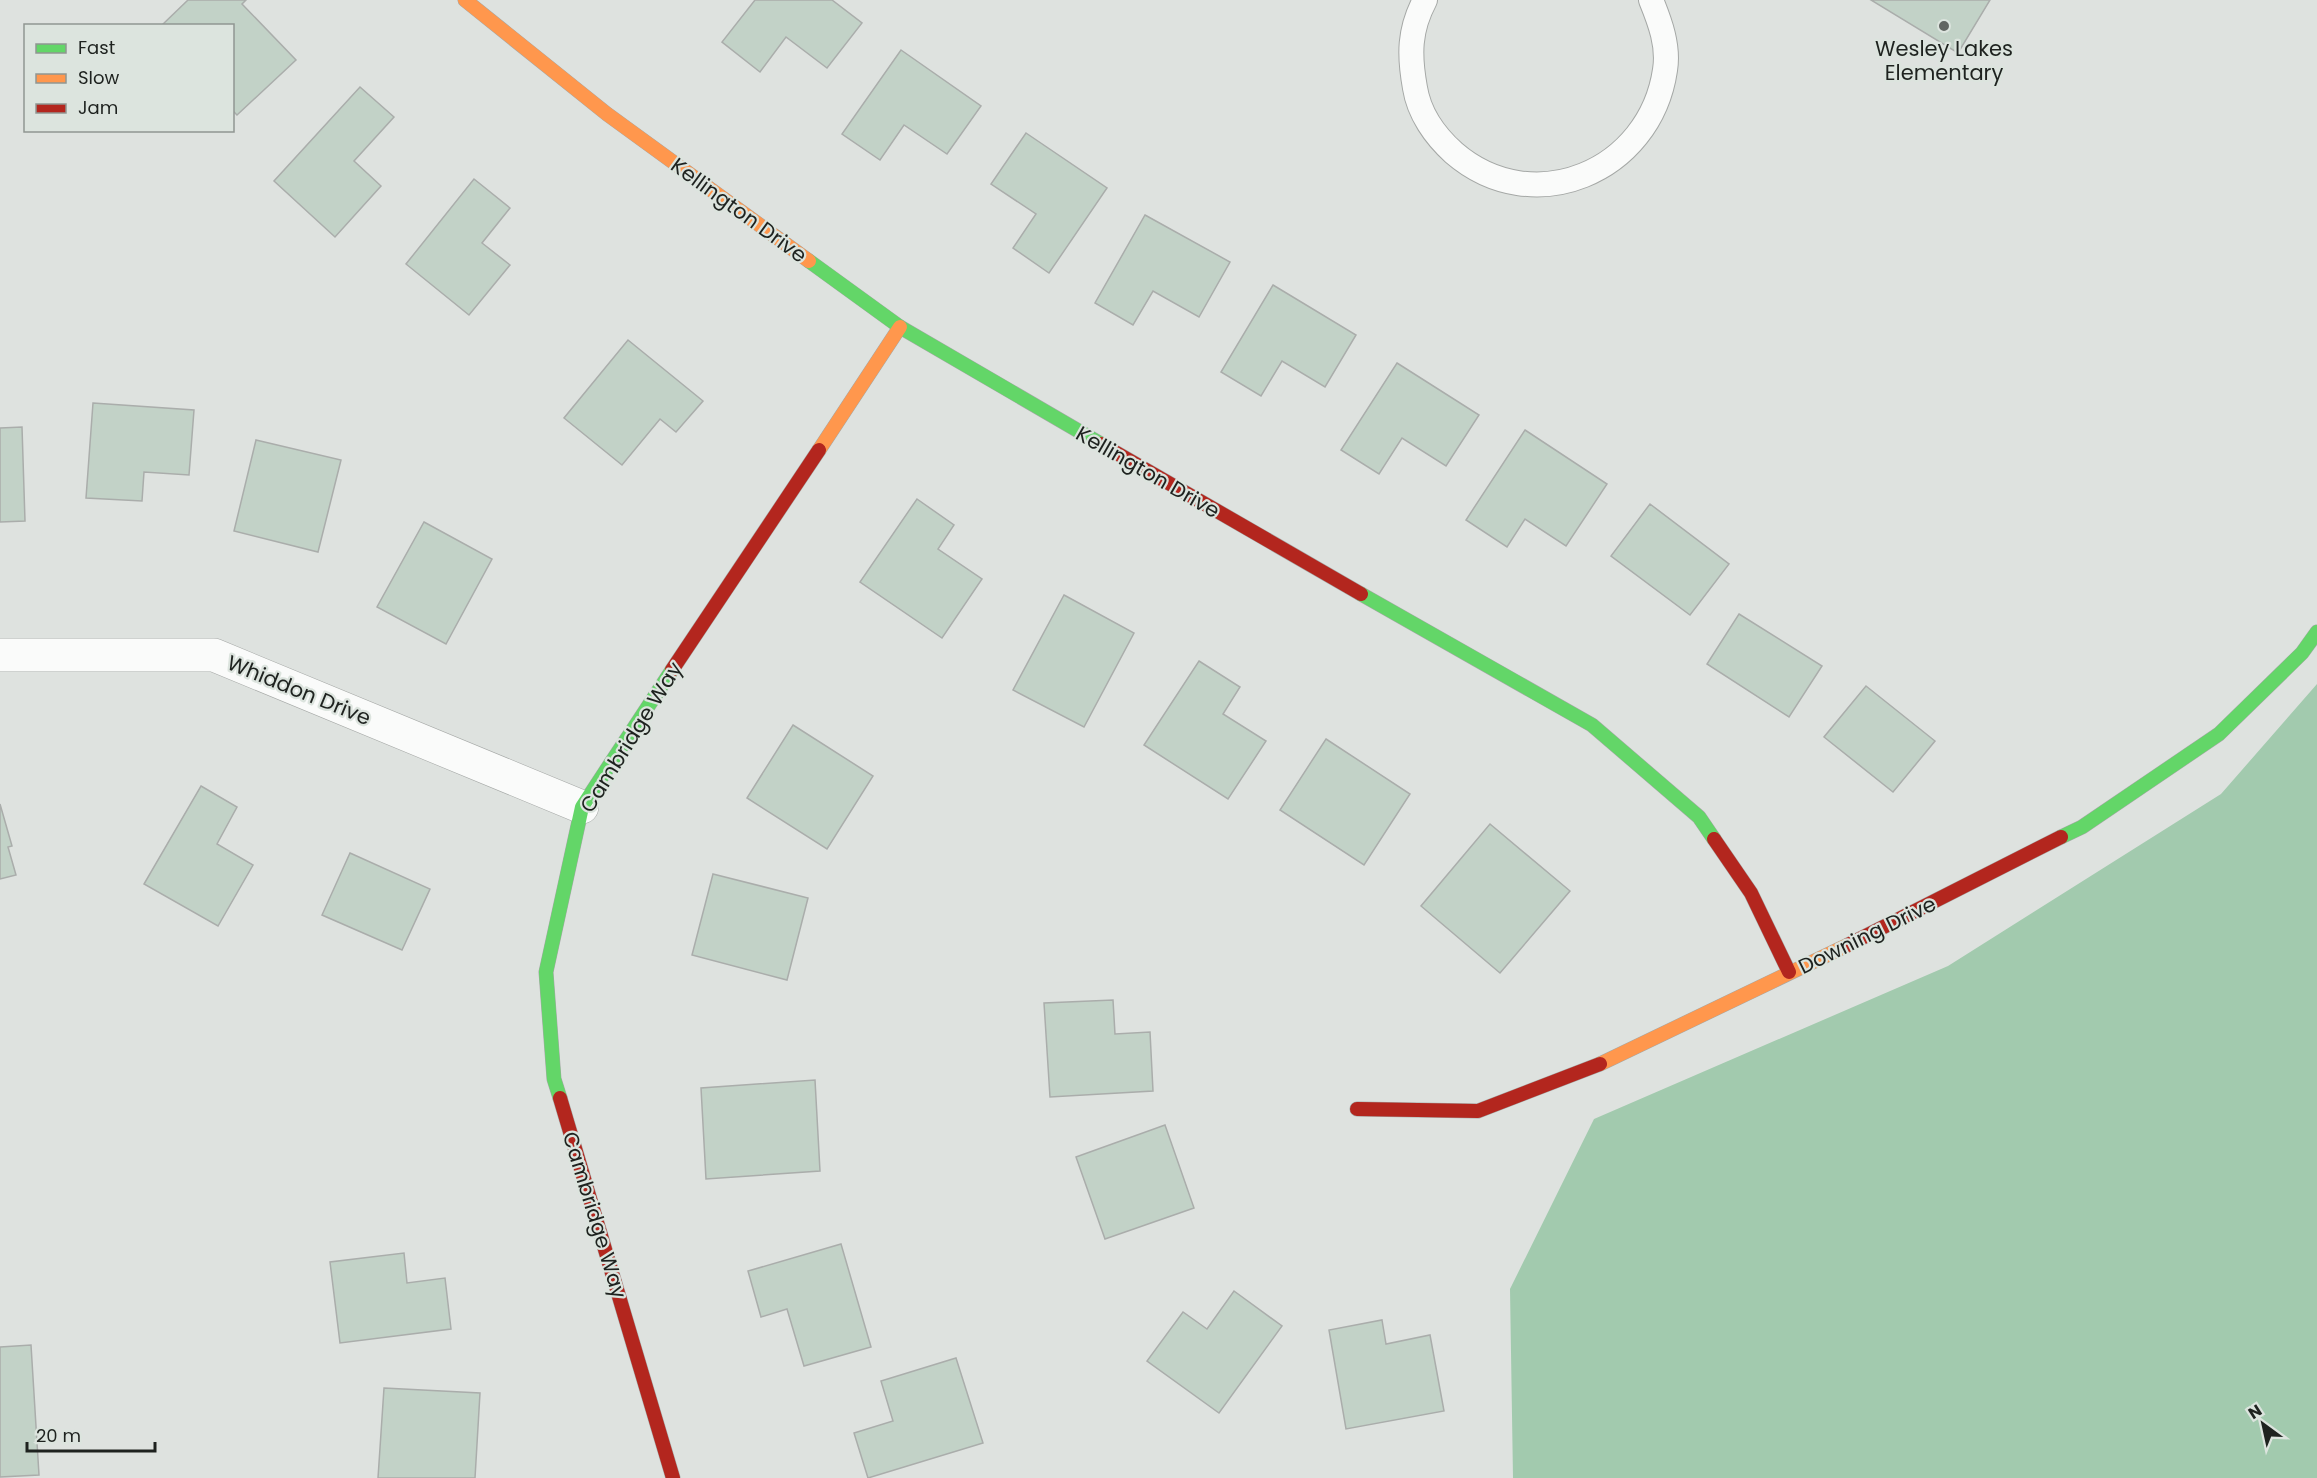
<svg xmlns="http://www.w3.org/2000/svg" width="2317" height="1478" viewBox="0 0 2317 1478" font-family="Poppins,sans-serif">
<rect width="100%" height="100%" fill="#dee2df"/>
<path fill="#a2caae" d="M2317,684V1478H1513L1510,1289L1594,1119L1948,966L2221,794Z"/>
<g fill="#c2d2c7" stroke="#aaadab" stroke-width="1.5">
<path d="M188,0H246L242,4L296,60L237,115L232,110V26H161Z"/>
<path d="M755,0H832L862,23L827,68L786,37L760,72L722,42Z"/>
<path d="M1871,0H1990L1958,53Z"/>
<path d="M901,50L981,106L947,154L904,125L880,160L842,134Z"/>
<path d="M360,87L394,117L354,161L381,186L335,237L274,181Z"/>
<path d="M1026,133L1107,188L1049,273L1013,248L1036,214L991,184Z"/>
<path d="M474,179L510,208L482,243L510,265L469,315L406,264Z"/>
<path d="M1145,215L1230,262L1199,317L1153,291L1133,325L1095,303Z"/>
<path d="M1273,285L1356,335L1325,387L1282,361L1261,396L1221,372Z"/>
<path d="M628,340L703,401L676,432L660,419L622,465L564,418Z"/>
<path d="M1397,363L1479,415L1446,466L1402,438L1379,474L1341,450Z"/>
<path d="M93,403L194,410L189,475L144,472L142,501L86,498Z"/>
<path d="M22,427L25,521L0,522V428Z"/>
<path d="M1525,430L1607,484L1566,546L1525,519L1507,547L1466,520Z"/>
<path d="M256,440L341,460L318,552L234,531Z"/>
<path d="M917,499L954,525L938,549L982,579L942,638L860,582Z"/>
<path d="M1650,504L1729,564L1690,615L1611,556Z"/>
<path d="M424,522L492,559L446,644L377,607Z"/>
<path d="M1064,595L1134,633L1084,727L1013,690Z"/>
<path d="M1739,614L1822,666L1789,717L1707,664Z"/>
<path d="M1199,661L1240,687L1223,714L1266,741L1228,799L1144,745Z"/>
<path d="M1866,686L1935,741L1893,792L1824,737Z"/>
<path d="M793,725L873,776L827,849L747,798Z"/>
<path d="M1326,739L1410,794L1364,865L1280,810Z"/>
<path d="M201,786L237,807L217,844L253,865L218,926L144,884Z"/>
<path d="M0,804L12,846L8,847L16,875L0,879Z"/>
<path d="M1490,824L1570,891L1500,973L1421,906Z"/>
<path d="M350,853L430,889L402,950L322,915Z"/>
<path d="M713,874L808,898L787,980L692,955Z"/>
<path d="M1113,1000L1115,1034L1150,1032L1153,1091L1050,1097L1044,1003Z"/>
<path d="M815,1080L820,1171L706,1179L701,1088Z"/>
<path d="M1165,1125L1194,1208L1105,1239L1076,1157Z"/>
<path d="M841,1244L871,1347L804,1366L787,1309L761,1317L748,1271Z"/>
<path d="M404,1253L407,1283L445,1278L451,1329L340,1343L330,1262Z"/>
<path d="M1234,1291L1282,1326L1219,1413L1147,1361L1183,1312L1207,1329Z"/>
<path d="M1382,1320L1386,1344L1430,1335L1444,1411L1346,1429L1329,1330Z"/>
<path d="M31,1345L39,1475L0,1477V1347Z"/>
<path d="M956,1358L983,1443L868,1478L854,1433L893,1421L881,1381Z"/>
<path d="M384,1388L480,1393L475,1478H378Z"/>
</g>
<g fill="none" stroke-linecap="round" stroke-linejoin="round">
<defs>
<path id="lane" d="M1425,0C1409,30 1409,55 1415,88C1419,113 1435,136 1454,153C1533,221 1650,172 1665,70C1669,46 1660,22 1651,0"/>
<path id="street" d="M0,655H214L582,807"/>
<g id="fast">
<path d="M809,261L900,327L1101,444"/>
<path d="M1361,594L1592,725L1699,817L1714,839"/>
<path d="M2061,837L2082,827L2219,734L2302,653L2317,632"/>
<path d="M560,1098L554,1079L546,972L582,807L672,670"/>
</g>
<g id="slow">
<path d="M465,0L607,114L809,261"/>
<path d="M819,450L900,327"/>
<path d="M1600,1064L1848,945"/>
</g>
<g id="jam">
<path d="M1101,444L1361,594"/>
<path d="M672,670L819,450"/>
<path d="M1714,839L1751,893L1789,972"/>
<path d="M1848,945L2061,837"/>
<path d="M560,1098L673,1478"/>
<path d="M1357,1109L1478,1111L1600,1064"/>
</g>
</defs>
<use href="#lane" stroke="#a5a8a6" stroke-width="26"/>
<use href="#street" stroke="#a5a8a6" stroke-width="34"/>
<use href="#fast" stroke="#a5a8a6" stroke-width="15"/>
<use href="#slow" stroke="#a5a8a6" stroke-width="15"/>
<use href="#jam" stroke="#a5a8a6" stroke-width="15"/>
<use href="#lane" stroke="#fafbfa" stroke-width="24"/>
<use href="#street" stroke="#fafbfa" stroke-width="33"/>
<use href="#fast" stroke="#63d668" stroke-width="14"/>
<use href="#slow" stroke="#ff974d" stroke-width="14"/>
<use href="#jam" stroke="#b3261e" stroke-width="14"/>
</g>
<circle fill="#616562" stroke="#dce4de" stroke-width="2" cx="1944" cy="26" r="6"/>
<g text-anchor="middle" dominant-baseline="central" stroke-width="4.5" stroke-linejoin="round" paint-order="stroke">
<g font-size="21" fill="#1e221f" stroke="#dce4de">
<text x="1944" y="48">Wesley Lakes<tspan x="1944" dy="24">Elementary</tspan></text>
</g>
<g font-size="21" fill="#1e221f" stroke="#dce4de">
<text transform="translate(739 210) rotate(36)">Kellington Drive</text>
<text transform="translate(1148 472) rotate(30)">Kellington Drive</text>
<text transform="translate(299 690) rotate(22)">Whiddon Drive</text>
<text transform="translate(631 737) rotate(-58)">Cambridge Way</text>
<text transform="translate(1867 935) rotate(-26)">Downing Drive</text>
<text transform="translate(595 1215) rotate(73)">Cambridge Way</text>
</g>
</g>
<rect x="24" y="24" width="210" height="108" fill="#dce4de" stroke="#909692" stroke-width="1.5"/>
<rect x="36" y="44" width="30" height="9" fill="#63d668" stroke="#909692" stroke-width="1.5"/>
<text x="78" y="54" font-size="18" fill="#1e221f">Fast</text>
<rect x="36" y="74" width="30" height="9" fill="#ff974d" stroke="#909692" stroke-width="1.5"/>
<text x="78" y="84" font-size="18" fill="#1e221f">Slow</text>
<rect x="36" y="104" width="30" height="9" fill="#b3261e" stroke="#909692" stroke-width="1.5"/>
<text x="78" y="114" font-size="18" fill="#1e221f">Jam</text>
<g transform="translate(2263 1424) rotate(327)" stroke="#dce4de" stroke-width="4.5" paint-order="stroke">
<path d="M0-4.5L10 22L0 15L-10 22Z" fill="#1e221f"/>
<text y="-9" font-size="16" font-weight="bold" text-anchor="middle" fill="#1e221f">N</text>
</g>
<path d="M27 1442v9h128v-9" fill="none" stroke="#1e221f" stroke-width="3"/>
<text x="36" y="1442" font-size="18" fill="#1e221f" stroke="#dce4de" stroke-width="4.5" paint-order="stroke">20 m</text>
</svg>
